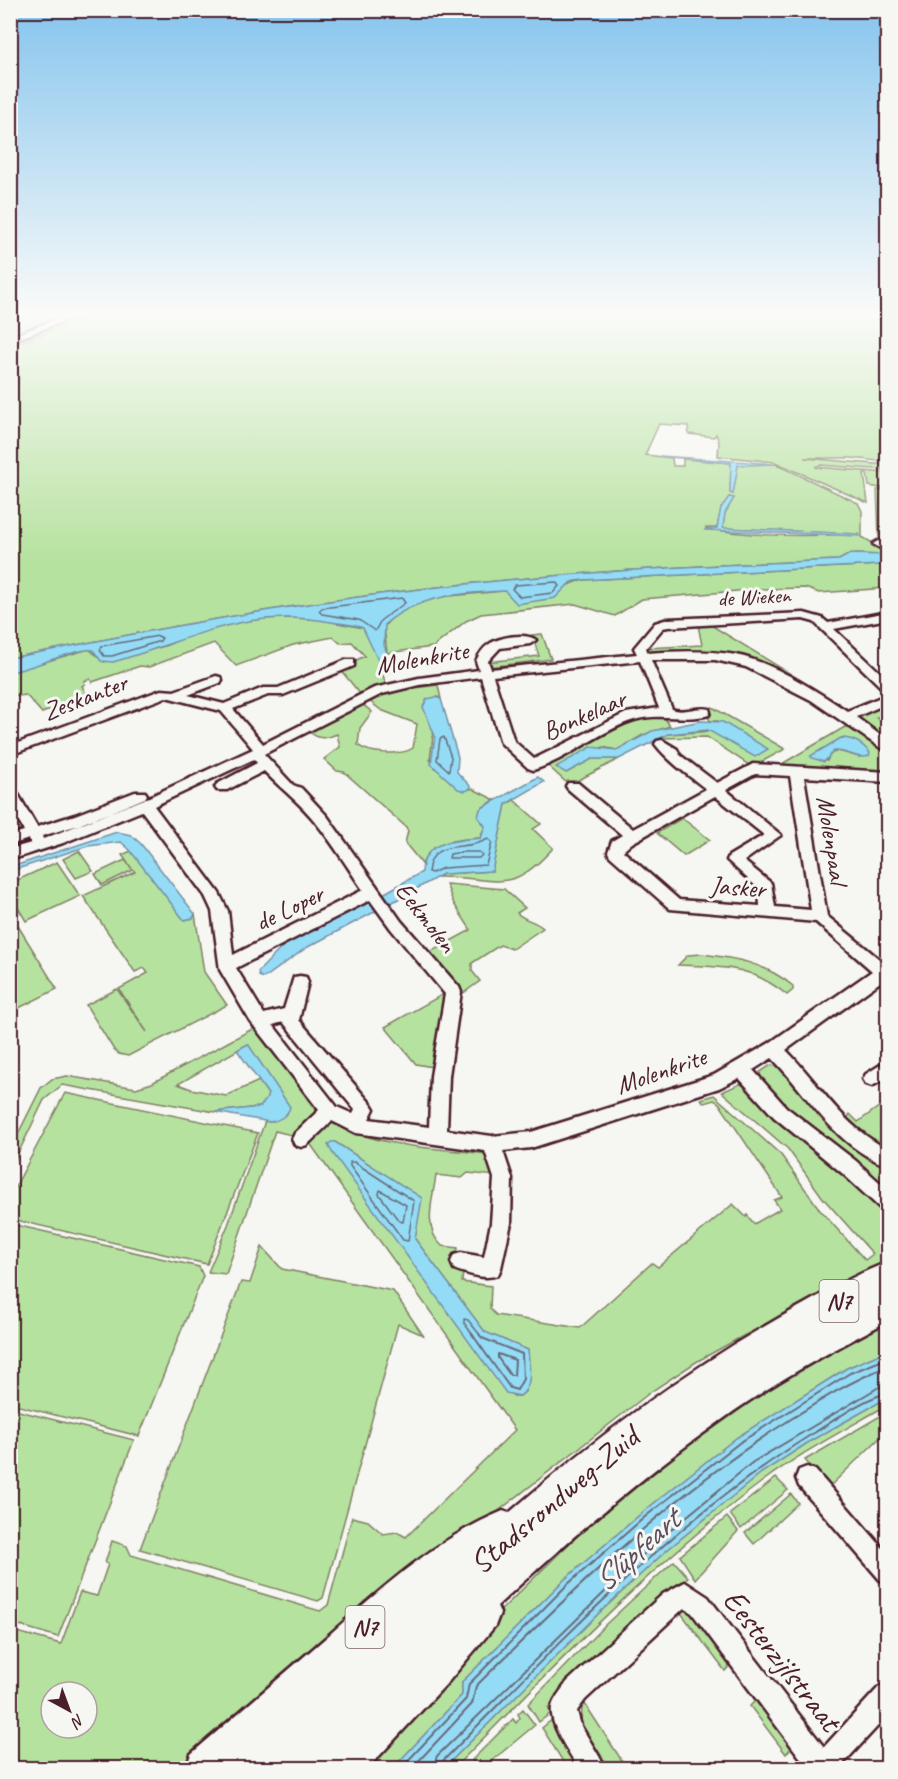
<svg xmlns="http://www.w3.org/2000/svg" width="898" height="1779" viewBox="0 0 898 1779" font-family="Caveat,sans-serif">
<rect width="100%" height="100%" fill="#f6f6f2"/>
<filter id="ink" filterUnits="userSpaceOnUse"><feTurbulence type="fractalNoise" baseFrequency=".0167" numOctaves="2"/><feDisplacementMap in="SourceGraphic" scale="12" xChannelSelector="R" yChannelSelector="G"/><feConvolveMatrix kernelMatrix="1 2 1 2 8 2 1 2 1" color-interpolation-filters="sRGB"/></filter>
<g filter="url(#ink)">
<g fill="#b6e29f" stroke="#808065" stroke-width="1.5" fill-rule="evenodd">
<path d="M11,313L54,314L55,317L11,335Z"/>
<path d="M98,313H594L593,315L598,316L602,313H887V462L851,458H804L887,465V470L820,465L815,467L887,473V489L869,486L867,474L864,473L868,503L775,462L718,456L719,442L716,434L714,437L689,434L688,426L659,424L645,455L672,458L673,466H683V459L731,463L730,493L733,494L738,465L776,464L858,503L862,511V537L885,550L887,555L850,554L839,560C671,566 503,576 337,600C228,615 119,636 11,658V346ZM729,497L734,498L725,513L723,527L725,528L845,534C805,537 744,536 705,528H717L721,508Z"/>
<path d="M877,490H887V547L879,537Z"/>
<path d="M887,560V588L819,593L805,588L761,589L642,599L615,616L575,604L481,614L466,621L433,647L387,653L384,627C395,610 420,601 439,597L568,585L582,580L880,565L885,564Z"/>
<path d="M288,618L318,619L363,628L377,655L386,685L362,696L339,668L365,656L352,642L340,643L333,637L293,645L236,666L214,643L149,667L140,666L92,682L90,679L84,681L85,684L82,686L87,695L42,713L26,695L11,697L10,672L89,649L104,662L165,646L190,635L224,625L257,619Z"/>
<path d="M698,625H711L846,708L843,710C814,693 783,668 750,658C717,649 684,653 650,656L647,648L702,645Z"/>
<path d="M542,634L551,659L489,667L488,662L539,656L532,635Z"/>
<path d="M438,685L441,699L438,697L430,760L470,789L471,788L495,800L483,807L478,817L485,826L480,838C456,840 434,839 422,864L405,843L408,831L406,827L344,772L337,771L324,759L340,747L337,734C324,739 319,740 308,731L362,704L372,712L360,728L358,745C368,754 401,756 413,748L417,724L381,710L369,701L391,691Z"/>
<path d="M887,701V711L876,718L885,723L887,721V738L854,717Z"/>
<path d="M712,707L785,749L752,767L707,737L659,738L668,734L713,731L718,721H710L705,710Z"/>
<path d="M664,717L670,726L643,735L617,750L603,747L566,773L592,759H619L569,785L545,763L632,719Z"/>
<path d="M850,724L884,752L887,757V775L775,768ZM841,738L853,740L859,757L838,751L830,754L827,761L811,756Z"/>
<path d="M514,800L541,824L533,829L553,848C509,898 495,876 438,877L443,874L492,871L506,804Z"/>
<path d="M682,818L710,840L684,856L657,833Z"/>
<path d="M79,851L93,871L76,878L63,859Z"/>
<path d="M131,851L184,920L193,918L195,914L204,972L227,1005L128,1056L119,1054L114,1050L86,1005L117,989L147,1032L119,989L148,973L144,968L135,972L83,896L135,872L133,870L102,885L95,874L125,860L132,869L122,855Z"/>
<path d="M57,862L80,896L26,921L11,896V883Z"/>
<path d="M446,884L504,889L525,908L517,913C525,921 534,920 543,928L512,949L500,945L472,963V971L480,981L462,994L430,952L471,930L454,904Z"/>
<path d="M10,913L57,989L11,1012H10Z"/>
<path d="M702,954C736,958 765,963 793,986V990L787,995C750,965 724,967 678,965L688,955Z"/>
<path d="M445,993L438,1068L416,1064L385,1027Z"/>
<path d="M256,1027L316,1111L295,1136L275,1131L226,1274L208,1272L228,1225L265,1121L270,1122L287,1114L248,1044L178,1084L191,1089L226,1096L259,1081L268,1094L265,1103L260,1107L215,1112L62,1085L44,1100L11,1168V1148L41,1088L52,1079L67,1076L136,1088L152,1083Z"/>
<path d="M771,1065L785,1069L887,1160V1193L788,1111L761,1078L760,1072Z"/>
<path d="M740,1084L747,1087L780,1122L834,1165L887,1214V1263L743,1336L696,1362L652,1391L487,1520L190,1768H11L10,1630L61,1644L80,1592L97,1596L108,1564L105,1563L112,1541L127,1546L131,1555L320,1611L328,1605L352,1517L368,1521L383,1534L397,1532L406,1537L515,1430L309,1142L330,1121C378,1148 435,1148 488,1154L496,1176L468,1173L462,1178L436,1175C433,1199 422,1228 442,1246L458,1248L455,1271L463,1272L462,1282L491,1286L490,1309L496,1315L580,1328L652,1263L658,1267L733,1204L746,1217L747,1215L754,1224L780,1209L774,1200L782,1197L719,1103L714,1100L704,1103L701,1099L714,1095L781,1155L820,1210L865,1260L873,1254L823,1198L788,1149L722,1092ZM335,1142L421,1198L415,1239L485,1332L528,1350L526,1391L520,1396H513ZM51,1692H87V1728H51Z"/>
<path d="M65,1093L258,1133L207,1264L11,1219V1195Z"/>
<path d="M880,1106L887,1133V1152L842,1124L850,1114L858,1122Z"/>
<path d="M11,1224L199,1267L203,1276L139,1436L11,1404Z"/>
<path d="M262,1247L282,1269L393,1291L423,1335L398,1324L323,1598L318,1601L140,1549L241,1282L250,1283Z"/>
<path d="M887,1321V1351L847,1368L736,1438L643,1512L564,1580L462,1682V1695L393,1768H367L496,1615L580,1533L676,1455L769,1389Z"/>
<path d="M887,1398V1405C846,1429 802,1452 763,1481C650,1565 553,1668 454,1768H444L598,1614L667,1550L761,1473L812,1440Z"/>
<path d="M11,1409L134,1440L58,1637L11,1623Z"/>
<path d="M887,1412V1431L828,1488L805,1460Z"/>
<path d="M776,1478L788,1490L741,1529L730,1514Z"/>
<path d="M791,1494L798,1503L754,1544L745,1533Z"/>
<path d="M727,1517L738,1531L695,1579L680,1556Z"/>
<path d="M674,1561L688,1577L548,1708L551,1713L539,1722L528,1704L606,1624Z"/>
<path d="M686,1607L696,1609L733,1662L725,1671L681,1613Z"/>
<path d="M760,1696L795,1743L786,1754L750,1706Z"/>
<path d="M585,1704L626,1767L624,1768H609L581,1724L582,1707Z"/>
<path d="M523,1709L535,1725L483,1768H477L472,1760L513,1719L516,1723L520,1718L518,1714Z"/>
<path d="M554,1718L586,1768H567L542,1728Z"/>
</g>
<g fill="#94dcf6" stroke="#7690a5" stroke-width="1.5">
<path d="M660,456L763,463L772,464L738,465L733,494L730,493L731,463Z"/>
<path d="M729,497L734,498L725,513L723,527L725,528L859,534L860,536L704,530L717,528L721,508Z"/>
<path d="M850,554L887,555L885,564L880,565L582,580L571,582L555,598L517,604L505,591C463,593 418,595 385,624L384,645L394,670L387,673L383,671L363,628C353,624 342,624 331,622C244,606 192,640 113,662L101,661L93,650C80,647 30,669 11,672V658C119,636 228,615 337,600C503,576 671,566 839,560Z"/>
<path d="M436,697L441,699L458,757L457,772L470,786V789L465,791L458,789L431,764L435,736L423,707L427,699Z"/>
<path d="M701,721L723,722L768,749L755,757L708,730L668,734L619,759H592L566,773L556,767L591,747L617,750L652,731Z"/>
<path d="M841,738C853,738 863,744 870,753L869,756C857,760 847,750 834,751L824,762L812,758L811,756L814,754Z"/>
<path d="M538,777L544,782L506,804L492,871L443,874L391,903L383,894L422,872C423,839 456,841 481,838L485,826L478,817L480,809Z"/>
<path d="M117,832L131,835L141,844L195,914L193,918L184,920L129,849L121,842L88,846L11,871V867Z"/>
<path d="M372,900L380,909L306,948L267,976L263,978L259,976L258,972L288,941Z"/>
<path d="M248,1044L290,1107C288,1116 278,1121 270,1122L215,1112L260,1107L268,1097V1094L237,1050Z"/>
<path d="M331,1142H335L422,1198L415,1239L485,1332L528,1350C529,1366 534,1386 520,1396L506,1393L332,1152L328,1145Z"/>
<path d="M887,1351V1398L812,1440L761,1473L667,1550L598,1614L444,1768H393L462,1695V1682L564,1580L643,1512L736,1438L847,1368Z"/>
</g>
<g fill="none" stroke-linecap="round" stroke-linejoin="round">
<g stroke="#686b7c" stroke-width="1.5">
<path d="M556,582L559,586L553,593L520,597L512,589L515,585Z"/>
<path d="M402,598L405,603L381,620L375,631L359,620L322,614L319,611L322,608Z"/>
<path d="M158,636L162,638L160,641L112,656H104L100,650L102,646Z"/>
<path d="M444,737L451,757L449,771L437,760L440,739Z"/>
<path d="M488,839L492,842L486,865L443,868L432,873L428,872C432,836 465,853 488,839Z"/>
<path d="M463,852H479L482,855L479,858H449L450,854Z"/>
<path d="M350,1162H354L414,1201L408,1241L403,1240L350,1166Z"/>
<path d="M380,1190L406,1205L403,1222L399,1221L379,1194Z"/>
<path d="M473,1335L464,1323V1319L468,1320L480,1335"/>
</g>
<g stroke="#686b7c" stroke-width="2">
<path d="M472,1334L510,1388L517,1390L523,1379L522,1354L482,1338L479,1334"/>
<path d="M498,1354L515,1360L514,1375H510L498,1358Z"/>
<path d="M401,1768L466,1699L469,1684L568,1584L646,1516L739,1443L850,1373L888,1358"/>
<path d="M412,1768L472,1704L476,1686C573,1590 672,1494 788,1421C822,1399 851,1381 888,1366"/>
<path d="M433,1768L437,1756L658,1540L753,1462L879,1387L888,1386"/>
<path d="M440,1768L442,1762C558,1644 671,1522 812,1434C836,1420 861,1399 888,1393"/>
</g>
<defs>
<g id="minor">
<path d="M73,313H85L10,342V337Z"/>
<path d="M878,541L888,545V552L873,544Z"/>
<path d="M888,612V619L834,629L888,680V691L884,690L814,622L803,619L668,627L663,628L646,648L648,653C677,651 707,650 736,655C772,662 816,691 847,711L888,694V703L856,717L888,741V753L811,700L746,667L715,660H651L672,709C683,714 697,706 709,709L710,712L709,715C683,722 660,712 634,720C601,730 567,760 533,770L528,768L501,743L481,677L419,685L382,694L264,754L293,785L301,788L327,816L401,921L459,987L461,992L449,1076L447,1130L492,1136L531,1132L714,1075L768,1044L872,971L816,922L670,909L610,856L608,852L612,841L622,835L568,789L566,786L568,783H578L633,829L706,789C688,775 669,762 655,744L657,741L662,740L677,749L680,755L717,783L753,764L888,772V782L804,777L827,916L884,963L888,962V981L883,980L786,1050C820,1084 842,1127 888,1149V1166C834,1146 810,1097 772,1058L753,1070L786,1107L856,1161L888,1190V1212L881,1209L842,1173L774,1117L739,1078L719,1088L531,1148L503,1151L512,1178L511,1223L501,1268L498,1275C486,1280 466,1274 454,1269L451,1262L454,1255L461,1253L484,1257L491,1223L494,1178L485,1151L356,1133L332,1121L307,1145L301,1147L295,1145L292,1139L295,1133L319,1110L250,1021L220,970L212,911L205,896L142,811L63,843L10,860V849L31,843L29,839L10,845V835L24,831L10,805V787L15,789L37,827L75,815L135,792H145L147,795L145,798L85,823L42,836L43,839L147,798L253,749L221,711L166,697L10,755V746L161,690L174,691L216,676L220,677L222,680L220,683L188,695L224,704L263,688H278L346,660H354V666L283,695H268L233,709L263,744L374,688L419,678L479,670L476,661C479,655 482,649 488,645C498,637 526,632 536,640L530,644L500,648L488,661L491,669L637,654L634,648L655,623L668,619L804,613L822,618L828,623ZM640,661L659,708L626,713L534,759L514,741L493,676ZM254,759L257,763L217,784L215,787L217,790H227L264,771C282,790 301,803 317,824C334,845 348,868 363,890L233,955L228,911L219,893L154,806ZM755,774L790,776L811,910L775,907L771,883L744,861L781,835L726,790ZM715,796L764,835L729,856L727,860L759,889L760,906L679,900L623,851L632,843ZM370,900L391,929L445,994L431,1076L429,1127L369,1119L374,1109L371,1104L299,1020L308,982L306,977L300,976L294,977L284,1009L264,1014L236,968ZM283,1022L355,1110L353,1114L337,1107L273,1025Z"/>
<path d="M888,1060V1077L872,1086L866,1084L863,1079L866,1074Z"/>
<path d="M807,1467L815,1470L888,1554V1583L880,1580L799,1486L796,1478L799,1470Z"/>
<path d="M685,1582L708,1597L824,1747L879,1687L888,1684V1715L839,1768H808L692,1613L684,1608L585,1700L577,1711L581,1726L606,1768H579C570,1754 549,1725 552,1707C554,1698 562,1690 567,1682L663,1594Z"/>
</g>
<path id="highway" d="M888,1262V1321C835,1349 783,1377 734,1411C650,1470 572,1536 497,1606L500,1613L495,1626L449,1681L368,1768H186L191,1754C237,1714 283,1675 329,1635C382,1588 437,1538 503,1511L509,1513C601,1433 698,1361 806,1303C833,1288 859,1273 888,1262Z"/>
</defs>
<use href="#minor" stroke="#4a1f2b" stroke-width="5"/>
<use href="#highway" stroke="#4a1f2b" stroke-width="5"/>
<use href="#minor" fill="#f6f6f2" fill-rule="evenodd"/>
<use href="#highway" fill="#f6f6f2" fill-rule="evenodd"/>
</g>
</g>
<linearGradient id="sky" x2="0" y2="1"><stop stop-color="#86c4ee"/><stop offset="0.56" stop-color="#fbfbf9"/><stop offset="1" stop-color="#fbfbf9" stop-opacity="0"/></linearGradient>
<rect width="898" height="562" fill="url(#sky)"/>
<g text-anchor="middle" dominant-baseline="central" stroke-width="6" stroke-linejoin="round" paint-order="stroke">
<g font-size="22" fill="#4a1f2b" stroke="#f6f6f2">
<text transform="translate(754 597) rotate(-3)">de Wieken</text>
</g>
<g fill="#f6f6f2" stroke="#7e6067" stroke-width="1.5">
<rect x="819.5" y="1280" width="39" height="42" rx="4.5"/>
<rect x="345.5" y="1606" width="39" height="42" rx="4.5"/>
</g>
<g font-size="24" font-weight="bold" fill="#4a1f2b">
<text x="839" y="1301">N7</text>
<text x="365" y="1627">N7</text>
</g>
<g font-size="26" fill="#4a1f2b" stroke="#f6f6f2">
<text transform="translate(422 658) rotate(-10)">Molenkrite</text>
<text transform="translate(85 697) rotate(-21)">Zeskanter</text>
<text transform="translate(584 715) rotate(-24)">Bonkelaar</text>
<text transform="translate(832 840) rotate(81)">Molenpaal</text>
<text transform="translate(738 887) rotate(4)">Jasker</text>
<text transform="translate(289 908) rotate(-26)">de Loper</text>
<text transform="translate(426 917) rotate(52)">Eekmolen</text>
<text transform="translate(661 1071) rotate(-19)">Molenkrite</text>
</g>
<g font-size="32" fill="#4a1f2b" stroke="#f6f6f2">
<text transform="translate(554 1500) rotate(-40)">Stadsrondweg-Zuid</text>
<text transform="translate(782 1660) rotate(52)">Eesterzijlstraat</text>
</g>
<g font-size="33" font-style="italic" fill="#5c4e5e" stroke="#f6f6f2">
<text transform="translate(636 1550) rotate(-42)">Slûpfeart</text>
</g>
</g>
<rect width="898" height="1779" fill="none" stroke="#f6f6f2" stroke-width="36"/>
<rect x="18" y="18" width="862" height="1743" fill="none" stroke="#4a1f2b" stroke-width="2" filter="url(#ink)"/>
<g transform="translate(69 1710) rotate(139)"><circle r="28" fill="#f6f6f2" stroke="#b1a0a2" stroke-width="1.5"/>
<path d="M0-4.5L10 22L0 15L-10 22Z" fill="#4a1f2b"/>
<text y="-9" font-size="16" font-weight="bold" text-anchor="middle" fill="#4a1f2b">N</text>
</g>
</svg>
